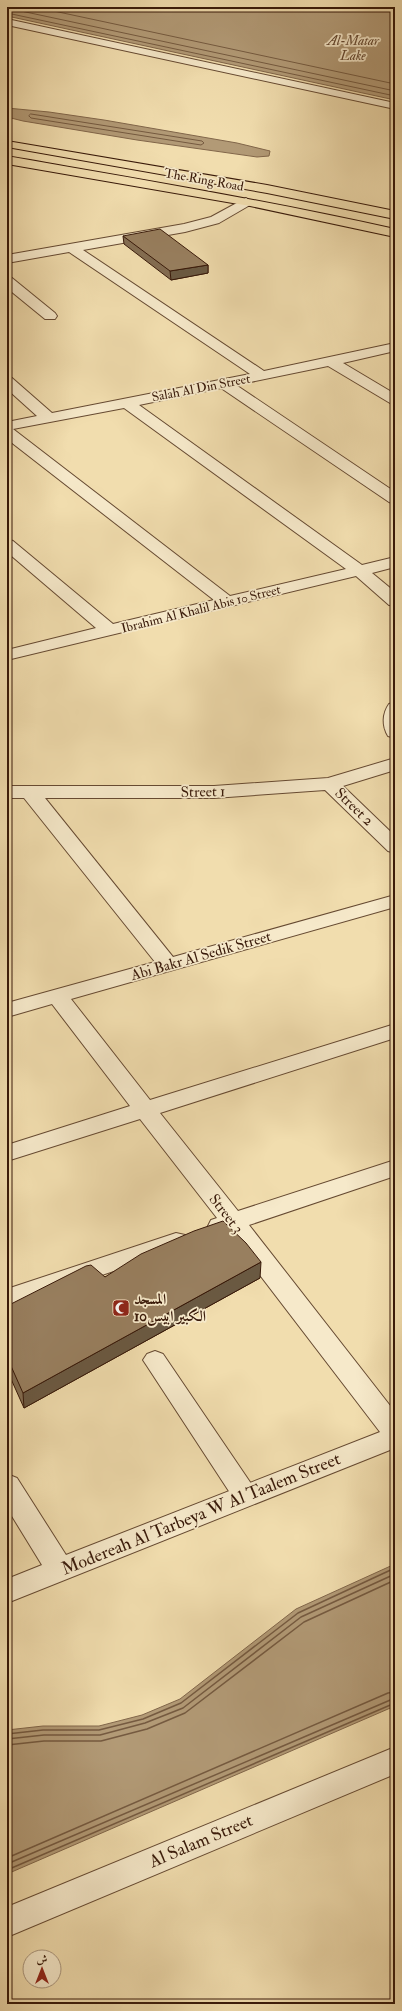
<svg xmlns="http://www.w3.org/2000/svg" width="402" height="2011" viewBox="0 0 402 2011" font-family="'IM FELL Double Pica',Amiri,serif">
<rect width="100%" height="100%" fill="#f1ddae"/>
<filter id="stains"><feTurbulence type="fractalNoise" baseFrequency=".005" numOctaves="4"/><feColorMatrix values="0 0 0 0 .2 0 0 0 0 .09 0 0 0 0 .02 0 0 0 .5 -.17"/></filter>
<radialGradient id="worn" r=".72"><stop offset=".6" stop-color="#630" stop-opacity="0"/><stop offset="1" stop-color="#630" stop-opacity=".3"/></radialGradient>
<g fill="#b29a76" stroke="#81664a">
<path d="M7,7H395V100L7,16Z"/>
<path d="M7,108L49,112L104,120L237,143L270,151L269,156L257,157L137,140L23,121L7,117Z"/>
<path d="M395,1564V1706L7,1874V1730L43,1726H99L142,1715L180,1699L296,1609Z"/>
</g>
<g fill="none" stroke-linecap="round" stroke-linejoin="round">
<g stroke="#755a40" stroke-width="1">
<path d="M35,7L395,84"/>
<path d="M7,8L395,91"/>
<path d="M7,13L395,96"/>
<path d="M31,114L202,141L204,143L201,145L31,118L29,116Z"/>
</g>
<g stroke="#755a40" stroke-width="1.5">
<path d="M7,1734L43,1730H99L143,1719L181,1703L298,1613L395,1568"/>
<path d="M7,1739L44,1735H100L145,1723L183,1708L301,1617L395,1574"/>
<path d="M7,1745L44,1741H101L147,1729L185,1713L304,1622L395,1580"/>
<path d="M7,1858L388,1693L395,1692"/>
<path d="M7,1864L395,1698"/>
<path d="M7,1870L395,1703"/>
</g>
<defs>
<g id="lane">
<path d="M7,19L395,103V109L7,25Z"/>
<path d="M155,1351L163,1354L254,1488L258,1495L254,1502L245,1505L236,1502L147,1366L143,1360L147,1354Z"/>
</g>
<g id="street">
<path d="M246,198L252,202L250,205L219,223L185,232L83,250L264,371L395,343V351L343,363L395,394V404L390,403L328,366L236,385L395,492V504L389,502L221,388L139,405L362,565L395,557V567L372,573L395,592V606L389,605L356,576L7,660V650L96,628L7,552V539L13,541L113,624L214,600L7,439V422L37,416L7,389V377L12,378L52,413L250,374L69,252L7,263V255L184,224L211,217ZM124,408L346,569L230,596L13,429Z"/>
<path d="M7,277L12,278L55,313L57,316L55,319H45L7,288Z"/>
<path d="M395,702V738L388,736C382,726 382,714 389,704Z"/>
<path d="M395,758V770L343,786L395,836V853L388,851L325,790L214,798H45L173,957L395,895V907L71,999L150,1100L395,1024V1038L160,1113L238,1211L395,1160V1176L249,1225L395,1412V1448L7,1603V1579L42,1565L7,1508V1474L17,1478L66,1555L380,1432L227,1232L220,1234L211,1232L208,1226L211,1220L217,1218L140,1119L7,1161V1145L130,1106L52,1004L7,1017V1003L155,962L24,798H7V786H214L328,778Z"/>
<path d="M176,1233L185,1235L188,1241L185,1247L7,1307V1289Z"/>
<path d="M395,1747V1774L7,1937V1907Z"/>
</g>
<g id="primary">
<path d="M7,141L267,185L395,211V219L267,193L7,147Z"/>
<path d="M7,156C137,179 266,200 395,229V237L250,206L7,164Z"/>
</g>
</defs>
<use href="#lane" stroke="#664a32" stroke-width="2"/>
<use href="#street" stroke="#664a32" stroke-width="2"/>
<use href="#primary" stroke="#381909" stroke-width="2"/>
<use href="#lane" fill="#f6e9ca" fill-rule="evenodd"/>
<use href="#street" fill="#f6e9ca" fill-rule="evenodd"/>
<use href="#primary" fill="#f1ddae" fill-rule="evenodd"/>
</g>
<g fill="#836d52" stroke="#381909">
<path d="M123,236L208,265V273L171,280L124,244Z"/>
<path d="M105,1277L260,1278L24,1408L7,1370V1306Z"/>
</g>
<g fill="#6a5942" stroke="#381909">
<path d="M208,265V273L171,280L170,271Z"/>
<path d="M261,1262L260,1278L24,1408L23,1393Z"/>
</g>
<g fill="#987f5f" stroke="#381909">
<path d="M160,229L208,265L170,271L123,236Z"/>
<path d="M223,1221L246,1243L261,1262L23,1393L7,1357V1306L86,1266L91,1265L105,1277L141,1254L194,1231Z"/>
</g>
<defs>
<symbol id="mosque-square" viewBox="-11 -11 22 22"><rect x="-9" y="-9" width="18" height="18" rx="4" fill="#8f2418" stroke="#f6e9ca"/><path d="M3.5-4.9A6 6 0 1 0 3.5 4.9A5 5 0 1 1 3.5-4.9Z" fill="#fff"/></symbol>
</defs>
<g fill-rule="evenodd">
<use href="#mosque-square" x="111" y="1298" width="20" height="20"/>
</g>
<g text-anchor="middle" dominant-baseline="central" stroke-width="3.5" stroke-linejoin="round" paint-order="stroke">
<g font-size="13" font-style="italic" fill="#63462f" stroke="#f6e9ca">
<text x="353" y="41">Al-Matar<tspan x="353" dy="15">Lake</tspan></text>
</g>
<g font-size="13" fill="#381909" stroke="#f6e9ca">
<text transform="translate(204 180) rotate(10)">The Ring Road</text>
<text transform="translate(201 388) rotate(-11)">Salah Al Din Street</text>
<text transform="translate(201 609) rotate(-14)">Ibrahim Al Khalil Abis 10 Street</text>
</g>
<g font-size="15" fill="#381909" stroke="#f6e9ca">
<text transform="translate(203 792) rotate(-1)">Street 1</text>
<text transform="translate(354 807) rotate(44)">Street 2</text>
<text transform="translate(201 956) rotate(-16)">Abi Bakr Al Sedik Street</text>
<text transform="translate(226 1214) rotate(52)">Street 3</text>
</g>
<g font-size="15" font-weight="bold" fill="#381909" stroke="#f6e9ca" text-anchor="start">
<text x="134" y="1299">المسجد<tspan x="134" dy="17">الكبير ابيس10</tspan></text>
</g>
<g font-size="18" fill="#381909" stroke="#f6e9ca">
<text transform="translate(201 1514) rotate(-22)">Modereah Al Tarbeya W Al Taalem Street</text>
<text transform="translate(201 1841) rotate(-23)">Al Salam Street</text>
</g>
</g>
<rect width="402" height="2011" fill="none" stroke="#f1ddae" stroke-width="24"/>
<rect x="8" y="8" width="386" height="1995" fill="none" stroke="#381909" stroke-width="2"/>
<rect x="12" y="12" width="378" height="1987" fill="none" stroke="#381909"/>
<g transform="translate(42 1969)"><circle r="19" fill="#f6e9ca" stroke="#aa967d"/>
<path d="M0-3L7 15L0 10L-7 15Z" fill="#8f2418"/>
<text y="-6" font-size="11" font-weight="bold" text-anchor="middle" fill="#381909">ش</text>
</g>
<rect width="100%" height="100%" filter="url(#stains)"/>
<rect width="100%" height="100%" fill="url(#worn)"/>
</svg>
